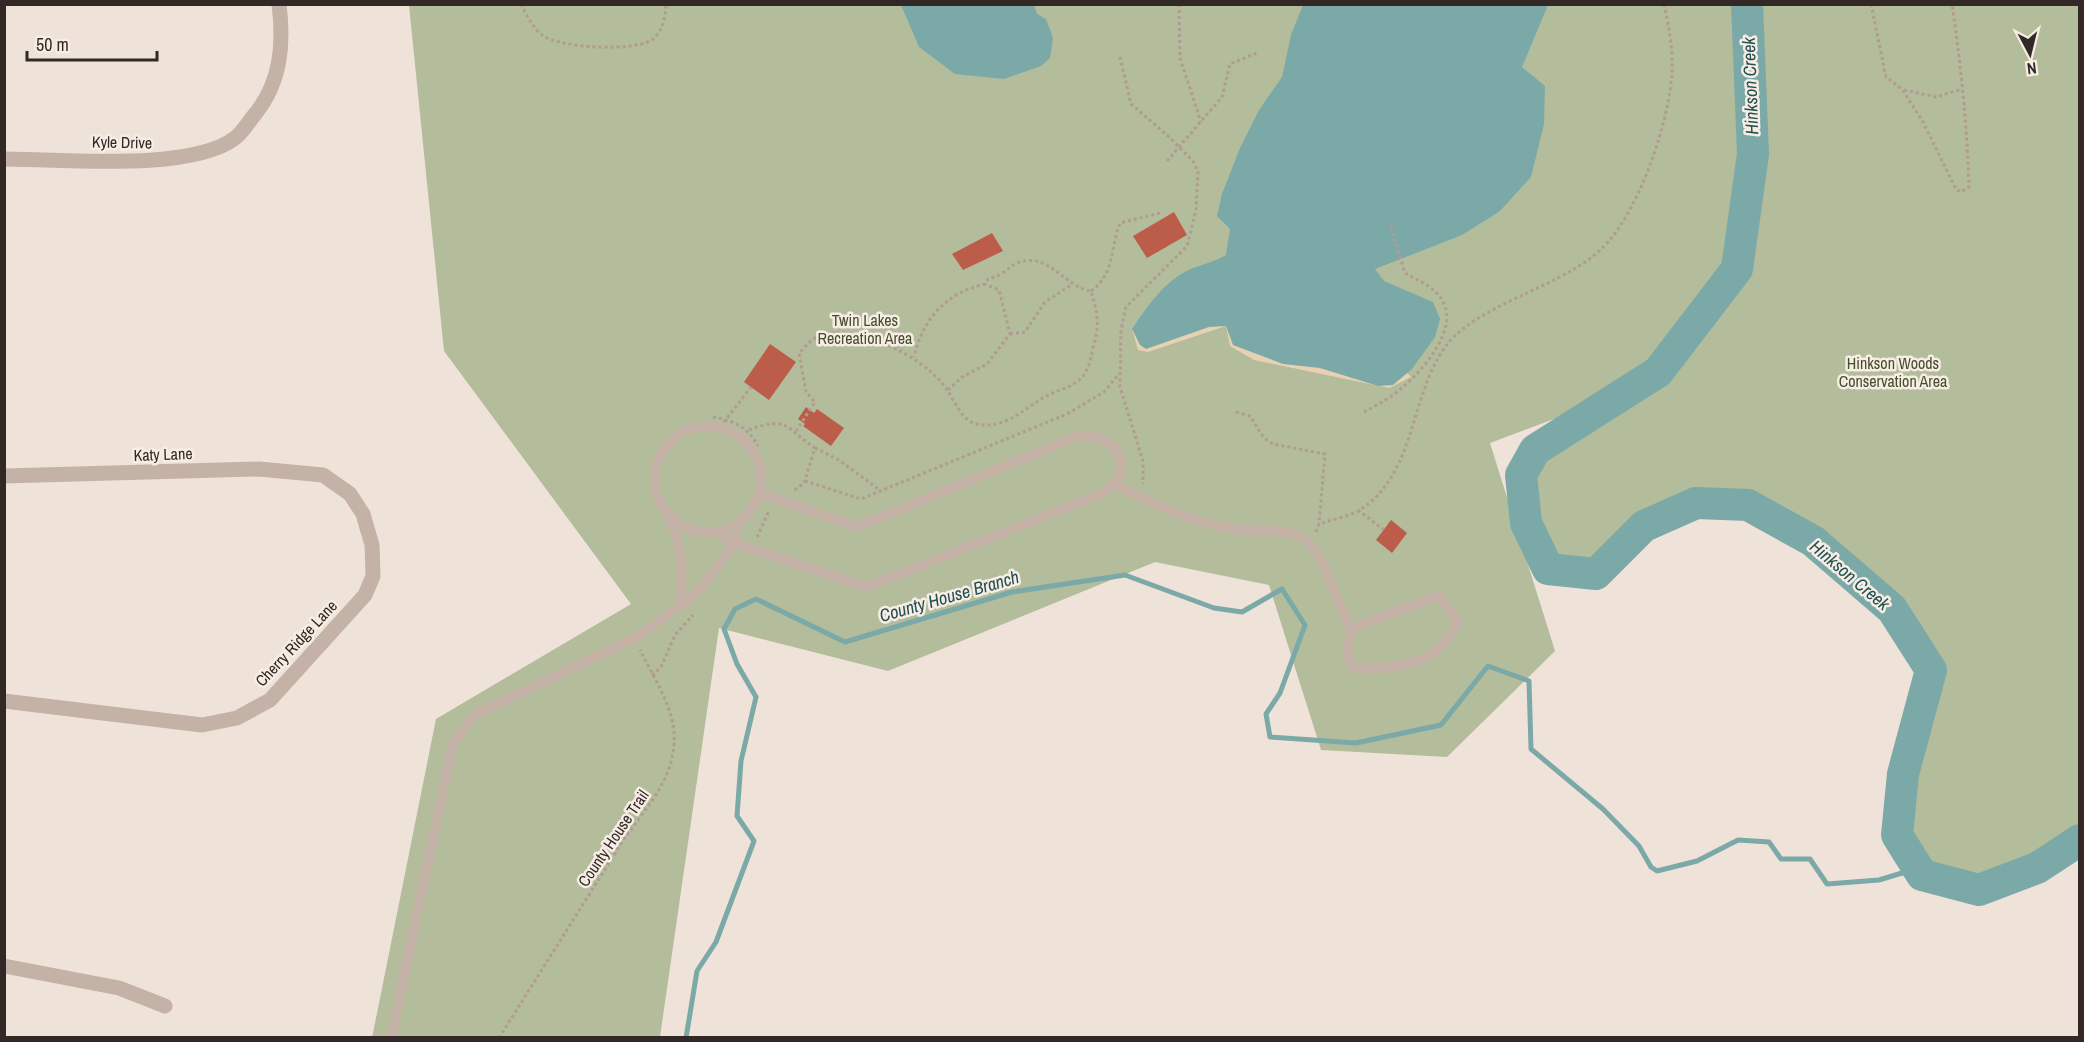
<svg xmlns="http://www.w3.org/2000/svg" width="2084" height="1042" viewBox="0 0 2084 1042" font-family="'Archivo Narrow',sans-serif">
<rect width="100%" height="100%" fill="#efe3d9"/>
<path fill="#b3bc9b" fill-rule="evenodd" d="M409,5H2079L2080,840L2037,868L1979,890L1922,875L1897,835L1903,774L1930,670L1892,609L1813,541L1748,505L1696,503L1644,526L1596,574L1548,569L1526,523L1521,475L1535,450L1658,372L1684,337L1607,399L1490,443L1555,651L1447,757L1321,750L1269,585L1155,562L888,671L719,628L660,1037L372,1038L436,719L631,604L444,351ZM1740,240L1737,269L1709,305H1708Z"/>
<path fill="#e8d1b2" d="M1229,303L1399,364L1411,377L1389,388L1254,360L1230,346L1226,326L1148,352L1138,350L1132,329L1151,341Z"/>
<g fill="#7ba9a8">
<path d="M901,5H1034L1037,14L1046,19L1053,38L1050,58L1041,66L1004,79L955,74L919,47Z"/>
<path d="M1303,5H1548L1522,67L1545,86L1544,124L1531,177L1500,211L1462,235L1375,269L1384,281L1433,302L1440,319L1435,337L1412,369L1393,385L1378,386L1320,368L1283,364L1233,345L1226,326L1209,327L1146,349L1140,345L1132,329C1147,307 1165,280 1191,269C1203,264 1214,262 1226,255L1230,229L1217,216L1222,194L1240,148L1259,110L1282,77L1291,35Z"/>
</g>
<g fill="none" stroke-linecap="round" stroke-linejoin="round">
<path stroke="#7ba9a8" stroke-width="5" d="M686,1038L697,971L716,942L754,841L737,816L741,761L756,697L737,664L724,629L735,609L756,599L845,642L1012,592L1125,575L1214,608L1242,612L1282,589L1305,625L1280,693L1266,714L1270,737L1356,743L1441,725L1488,666L1529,681L1531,749L1603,809L1639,846L1651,867L1657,871L1697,861L1738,840L1769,842L1781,859H1810L1827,884L1879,880L1902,873L1922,875"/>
<path stroke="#7ba9a8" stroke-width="32" d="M1747,4L1753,154L1737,269L1658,372L1535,450L1521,475L1526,523L1548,569L1596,574L1644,526L1696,503L1748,505L1813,541L1892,609L1931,670L1903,774L1897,835L1922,875L1979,890L2037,868L2080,840"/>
</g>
<g fill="#bc5d4a">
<path d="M1174,212L1187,235L1147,258L1133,236Z"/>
<path d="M992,233L1003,251L963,270L952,254Z"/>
<path d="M770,344L796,362L769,400L744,382Z"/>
<path d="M806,407L814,413L817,409L844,428L831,446L803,426L805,424L798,419Z"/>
<path d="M1391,520L1407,533L1392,553L1376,540Z"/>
</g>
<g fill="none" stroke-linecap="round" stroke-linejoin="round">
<g stroke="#b19c91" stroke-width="3" stroke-dasharray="3 3" stroke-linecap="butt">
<path d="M521,4C526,14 533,28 542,35C558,48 639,53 654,38C664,28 665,18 666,4"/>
<path d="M1179,4L1180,58L1201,122"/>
<path d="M1871,4L1886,77L1902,89L1923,122L1956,189L1961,192L1969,187C1967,126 1961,65 1952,4"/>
<path d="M1120,57L1131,104L1168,136L1193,161L1198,171L1196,210L1187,246L1126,307L1121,330L1120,387L1143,461V484"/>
<path d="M1904,90L1936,97L1962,89"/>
<path d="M1167,161L1222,97L1230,64L1259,52"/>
<path d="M1091,291C1115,274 1110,248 1120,223L1160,213"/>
<path d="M1010,334L1025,332L1045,302L1071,285"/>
<path d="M948,390L962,377L987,364L1010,334L999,290L985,284"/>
<path d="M1236,412L1250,416L1264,438L1273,444L1325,454L1319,524"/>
<path d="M1364,412C1377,405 1392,397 1403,387C1423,370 1460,328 1442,300C1434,286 1418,281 1405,273L1390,223"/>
<path d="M713,417C735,421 747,427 758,446"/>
<path d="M720,427L751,387"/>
<path d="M749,430C789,415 786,429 815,448L804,483L793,491"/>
<path d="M796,431L815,402L806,392L799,353C805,347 811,339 819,336C854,321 920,356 942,383C952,394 960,420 976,424C1002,430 1022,411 1041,399C1052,392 1064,390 1075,383C1088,375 1090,362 1093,348C1100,324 1098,315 1091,291C1064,287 1051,253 1020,262C1012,264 1008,270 1001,274C997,277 992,277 988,279L985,284C946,293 923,318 914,357"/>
<path d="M815,448L839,460L881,491"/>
<path d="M805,481L861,499L1067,414L1104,392L1119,374"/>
<path d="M1358,510L1384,530"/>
<path d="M1316,532L1319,524C1331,520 1347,517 1358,511C1418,475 1409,390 1449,342C1478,309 1537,292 1574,269C1592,259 1609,244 1620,226C1646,187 1669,119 1672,72C1673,50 1669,26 1664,4"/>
<path d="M757,537L769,511"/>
<path d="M652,675L661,667L675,635L693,615"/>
<path d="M499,1038C539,974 579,911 619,847C640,813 671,787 674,744C677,712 654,678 640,650"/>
</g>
<g stroke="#c5b2a6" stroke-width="10">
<circle cx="708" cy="479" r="53"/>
<path d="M1115,484C1150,504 1194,522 1234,529C1257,532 1297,525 1312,546C1328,569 1338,603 1351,629L1439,595L1458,622C1450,634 1443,647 1431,654C1410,668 1377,669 1353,668L1347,654L1351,629"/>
<path d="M669,518C683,545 684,577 679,607"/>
<path d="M717,532L735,543L867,587L1100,494C1139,475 1121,431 1078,436L857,527L759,493"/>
<path d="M391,1038L453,743L474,715L635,638L679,607L698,591L735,543L738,523"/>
</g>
<g stroke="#c5b2a6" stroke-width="15">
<path d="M4,159C61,159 191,172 235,138C243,132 249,121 256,113C281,81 284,44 279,4"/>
<path d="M4,476L259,469L323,475L350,494L363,514L372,545L373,576L365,595L270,700L237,718L202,725L4,701"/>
<path d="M4,966L119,988L165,1006"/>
</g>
</g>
<g text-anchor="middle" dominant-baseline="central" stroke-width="5" stroke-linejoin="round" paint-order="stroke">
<g font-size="16" fill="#322926" stroke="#f7ede5">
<text transform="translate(122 142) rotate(1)">Kyle Drive</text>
<text transform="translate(163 454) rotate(-2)">Katy Lane</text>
<text transform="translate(296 643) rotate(-47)">Cherry Ridge Lane</text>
<text transform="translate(613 838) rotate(-56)">County House Trail</text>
</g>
<g font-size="16" fill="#454e2c" stroke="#f7ede5">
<text x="865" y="320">Twin Lakes<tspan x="865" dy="18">Recreation Area</tspan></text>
<text x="1893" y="363">Hinkson Woods<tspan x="1893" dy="18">Conservation Area</tspan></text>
</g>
<g font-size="18" font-style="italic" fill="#205050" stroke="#f7ede5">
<text transform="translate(1750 86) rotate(-92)">Hinkson Creek</text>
<text transform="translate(1850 575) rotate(40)">Hinkson Creek</text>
<text transform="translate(949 596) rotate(-16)">County House Branch</text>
</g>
</g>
<rect width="2084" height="1042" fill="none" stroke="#322926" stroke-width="12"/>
<g transform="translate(2030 54) rotate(173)" stroke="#f7ede5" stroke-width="4.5" paint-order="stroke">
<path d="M0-4.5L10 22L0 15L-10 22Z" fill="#322926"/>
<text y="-9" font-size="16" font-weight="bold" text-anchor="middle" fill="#322926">N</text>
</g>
<path d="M27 51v9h130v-9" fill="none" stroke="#322926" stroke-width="3"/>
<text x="36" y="51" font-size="18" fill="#322926" stroke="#f7ede5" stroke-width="4.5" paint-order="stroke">50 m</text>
</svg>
